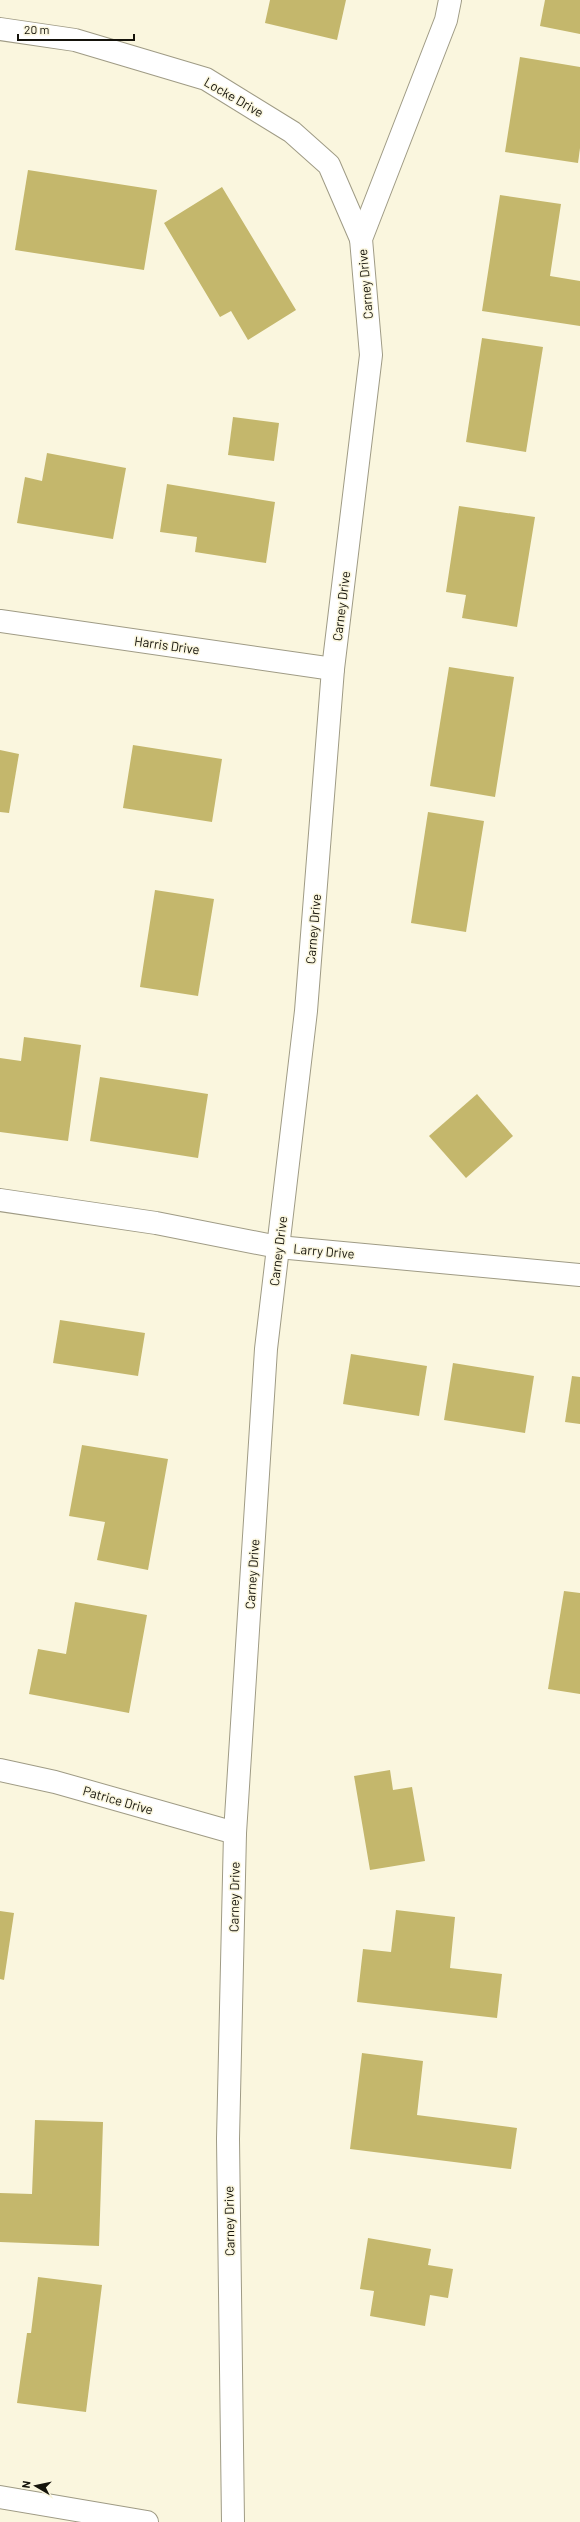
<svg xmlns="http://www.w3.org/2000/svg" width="580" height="2522" viewBox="0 0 580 2522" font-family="Barlow,sans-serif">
<rect width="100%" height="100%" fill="#faf6de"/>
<g fill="#c4b76c">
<path d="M270,0H346L337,40L265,23Z"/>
<path d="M545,0H580V34L540,26Z"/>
<path d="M520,57L580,67V148L578,163L505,152Z"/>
<path d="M28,170L157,190L144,270L15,250Z"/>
<path d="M222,187L296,310L248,340L231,311L220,317L164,223Z"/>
<path d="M500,195L561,204L550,276L580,281V326L482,311Z"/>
<path d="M482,338L543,347L526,452L466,442Z"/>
<path d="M233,417L279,423L274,461L228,455Z"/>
<path d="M47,453L126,468L113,539L17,523L25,477L42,481Z"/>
<path d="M167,484L275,502L266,563L195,552L197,537L160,532Z"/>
<path d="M459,506L535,517L517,627L462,618L466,595L446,592Z"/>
<path d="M449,667L514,677L495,797L430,786Z"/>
<path d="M133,745L222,759L212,822L123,808Z"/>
<path d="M0,750L19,754L9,813L0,812Z"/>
<path d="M428,812L484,821L466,932L411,923Z"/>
<path d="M155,890L214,899L198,996L140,987Z"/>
<path d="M24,1037L81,1045L68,1141L0,1132V1058L21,1061Z"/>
<path d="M100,1077L208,1094L198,1158L90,1141Z"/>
<path d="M477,1094L513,1136L466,1178L429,1136Z"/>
<path d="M60,1320L145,1333L138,1376L53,1363Z"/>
<path d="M351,1354L427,1366L419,1416L343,1404Z"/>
<path d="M453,1363L534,1376L525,1433L444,1420Z"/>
<path d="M572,1376L580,1377V1424L565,1422Z"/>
<path d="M82,1445L168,1459L148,1570L97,1560L105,1522L69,1516Z"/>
<path d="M564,1591L580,1593V1694L548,1689Z"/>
<path d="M75,1602L147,1615L129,1713L29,1694L38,1649L66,1654Z"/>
<path d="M390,1770L393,1790L412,1787L425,1861L370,1870L354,1776Z"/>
<path d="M396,1910L455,1917L450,1968L502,1974L497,2018L357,2002L363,1949L391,1952Z"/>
<path d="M0,1911L14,1913L4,1980L0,1979Z"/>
<path d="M362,2053L423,2061L417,2115L517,2128L511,2169L350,2149Z"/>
<path d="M35,2120L103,2122L99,2246L0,2242V2193L32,2194Z"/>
<path d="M368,2238L431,2249L428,2265L453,2269L448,2298L430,2295L425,2326L370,2316L374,2291L360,2289Z"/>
<path d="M38,2277L102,2285L86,2412L17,2403L27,2333H31Z"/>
</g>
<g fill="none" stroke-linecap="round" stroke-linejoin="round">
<defs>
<g id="minor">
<path d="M0,29L75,40L206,79L292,132L329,165L361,239"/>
<path d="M0,621L333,669"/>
<path d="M0,1200L156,1223L278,1247L580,1275"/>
<path d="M0,1770L55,1782L235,1833"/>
<path d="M0,2497L147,2522"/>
<path d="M233,2522L228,2139L235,1833L266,1349L306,1011L333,669L371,355L361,239L446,20L450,0"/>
</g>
</defs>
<use href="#minor" stroke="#9f9b85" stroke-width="24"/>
<use href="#minor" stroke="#fff" stroke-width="22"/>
</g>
<g text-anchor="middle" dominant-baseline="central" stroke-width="3" stroke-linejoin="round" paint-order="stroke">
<g font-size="13" fill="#15130b" stroke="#faf6de">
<text transform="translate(234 97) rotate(30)">Locke Drive</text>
<text transform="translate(365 284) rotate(-95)">Carney Drive</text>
<text transform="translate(341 606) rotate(-83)">Carney Drive</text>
<text transform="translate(167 645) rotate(8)">Harris Drive</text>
<text transform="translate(313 929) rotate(-85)">Carney Drive</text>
<text transform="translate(278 1251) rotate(-83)">Carney Drive</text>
<text transform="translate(324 1251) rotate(5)">Larry Drive</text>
<text transform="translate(252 1574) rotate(-86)">Carney Drive</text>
<text transform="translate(118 1800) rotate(16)">Patrice Drive</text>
<text transform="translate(234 1897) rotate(-89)">Carney Drive</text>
<text transform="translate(229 2221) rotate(-91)">Carney Drive</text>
</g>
</g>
<g transform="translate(36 2486) rotate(279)" stroke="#faf6de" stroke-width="3" paint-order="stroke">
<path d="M0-3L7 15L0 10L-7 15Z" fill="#15130b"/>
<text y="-6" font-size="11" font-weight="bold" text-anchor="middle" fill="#15130b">N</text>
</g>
<path d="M18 34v6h116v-6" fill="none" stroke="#15130b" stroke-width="2"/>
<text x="24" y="34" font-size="12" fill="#15130b" stroke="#faf6de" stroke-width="3" paint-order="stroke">20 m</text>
</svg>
